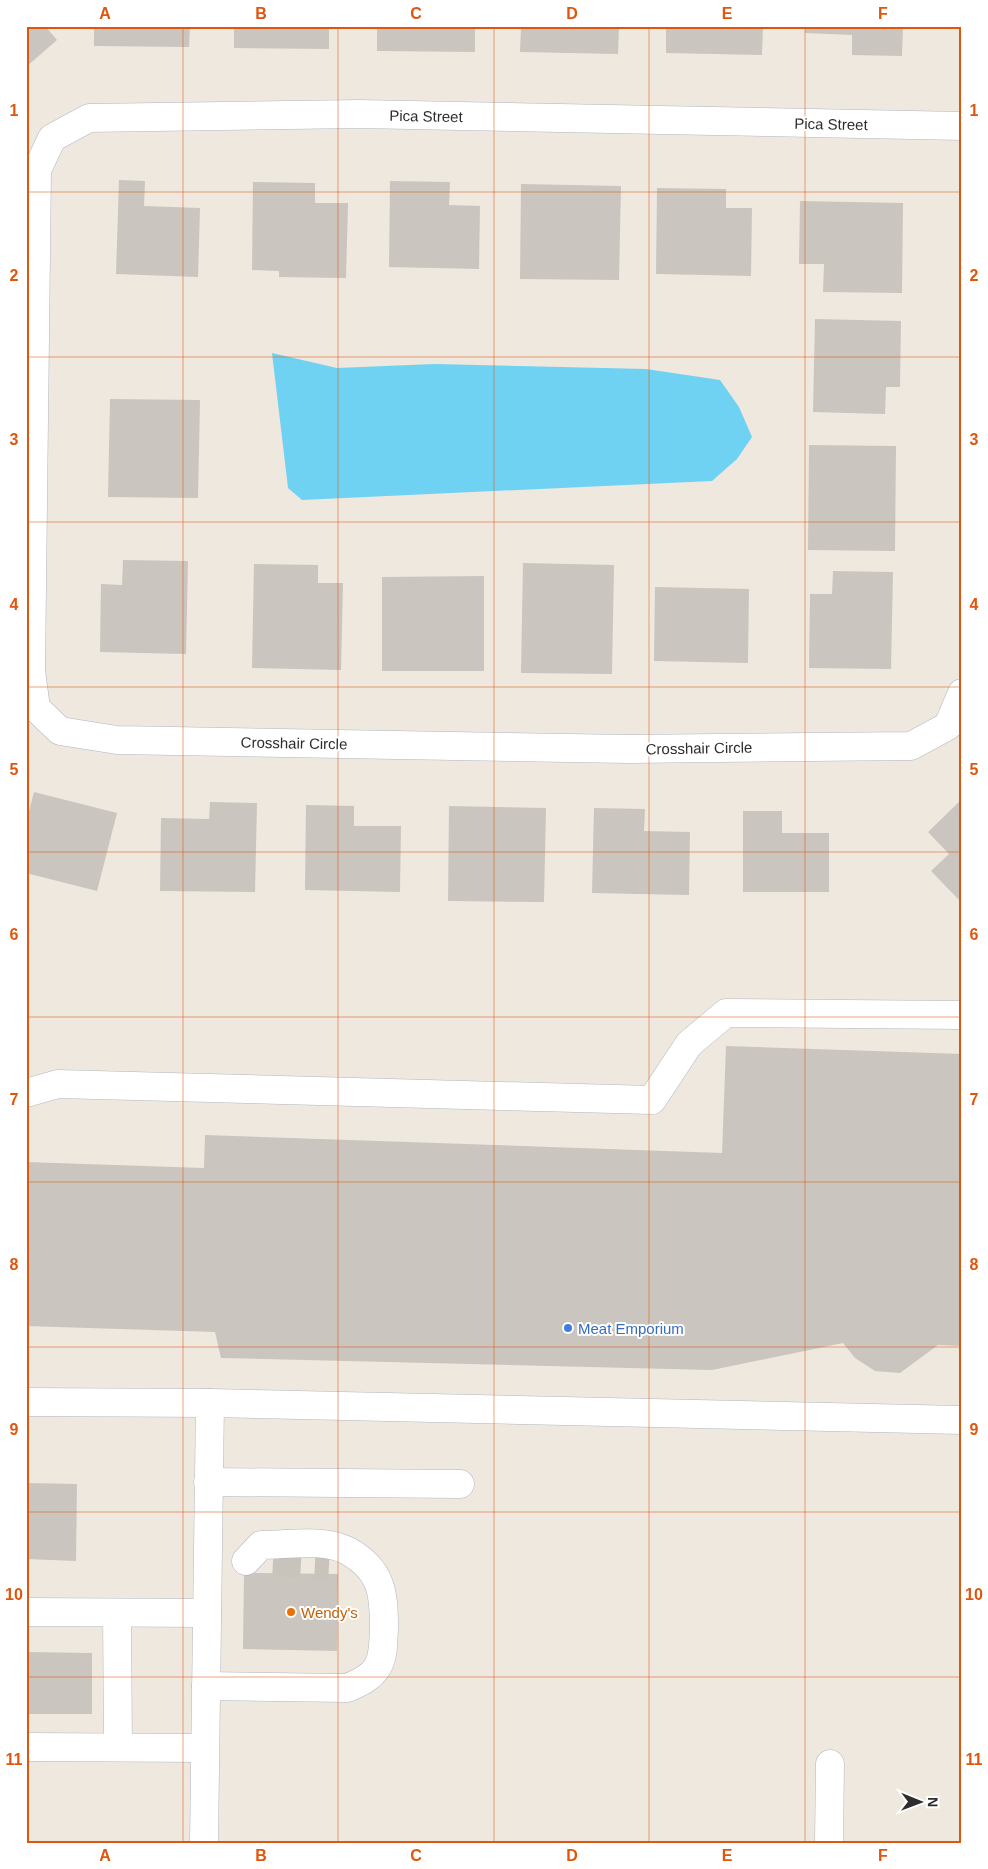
<svg xmlns="http://www.w3.org/2000/svg" width="988" height="1869" viewBox="0 0 988 1869" font-family="Arial,sans-serif">
<rect width="100%" height="100%" fill="#efe8df"/>
<path fill="#70d2f3" d="M272,353L337,368L434,364L646,369L720,380L739,407L752,437L737,459L712,481L302,500L288,488Z"/>
<g fill="#cac5be">
<path d="M26,26H45L57,40L26,67Z"/>
<path d="M94,26H190L189,47L94,46Z"/>
<path d="M234,26H329V49L234,48Z"/>
<path d="M377,26H475V52L377,51Z"/>
<path d="M521,26H619L618,54L520,52Z"/>
<path d="M666,26H763L762,55L666,53Z"/>
<path d="M805,26H903L902,56L852,55V35L805,33Z"/>
<path d="M119,180L145,181L144,206L200,208L198,277L116,274Z"/>
<path d="M390,181L450,182L449,205L480,206L479,269L389,267Z"/>
<path d="M253,182L315,183V203H348L346,278L279,277V271L252,270Z"/>
<path d="M521,184L621,186L619,280L520,279Z"/>
<path d="M657,188L726,189V208H752L751,276L656,274Z"/>
<path d="M800,201L903,203L902,293L823,292L824,264H799Z"/>
<path d="M815,319L901,321L900,387H886L885,414L813,412Z"/>
<path d="M110,399L200,400L198,498L108,497Z"/>
<path d="M809,445L896,446L895,551L808,550Z"/>
<path d="M123,560L188,561L186,654L100,652L101,584L122,585Z"/>
<path d="M523,563L614,565L612,674L521,673Z"/>
<path d="M254,564L318,565V583H343L341,670L252,668Z"/>
<path d="M833,571L893,572L891,669L809,668L810,594H832Z"/>
<path d="M484,576V671H382V577Z"/>
<path d="M655,587L749,589L748,663L654,661Z"/>
<path d="M34,792L117,813L97,891L26,873V823Z"/>
<path d="M962,799V903L931,871L949,854L928,832Z"/>
<path d="M210,802L257,803L255,892L160,891L161,818L209,819Z"/>
<path d="M306,805L354,806V826H401L400,892L305,890Z"/>
<path d="M449,806L546,808L544,902L448,901Z"/>
<path d="M594,808L645,809L644,831L690,832L689,895L592,893Z"/>
<path d="M743,811H782V833H829V892H743Z"/>
<path d="M726,1046L962,1054V1346L938,1345L900,1373L875,1371L855,1358L843,1343L712,1370L221,1358L215,1332L26,1326V1162L204,1168L205,1135L722,1153Z"/>
<path d="M26,1483L77,1484L76,1561L26,1559Z"/>
<path d="M244,1573L338,1574L337,1651L243,1649Z"/>
<path d="M26,1652L92,1653V1714H26Z"/>
</g>
<g fill="none" stroke-linecap="round" stroke-linejoin="round">
<path stroke="#c8c3bb" stroke-width="28" stroke-dasharray="28 14" stroke-linecap="butt" d="M273,1562L329,1565"/>
<defs>
<g id="minor">
<path d="M962,126L360,114L89,118L52,138L37,170L31,671L36,708L60,731L117,740L628,749L911,746L948,726L962,693"/>
<path d="M26,1093L58,1084L652,1100L689,1044L726,1013L962,1015"/>
<path d="M26,1402L210,1403L204,1843"/>
<path d="M210,1403L962,1420"/>
<path d="M208,1482L460,1484"/>
<path d="M26,1612L207,1613"/>
<path d="M117,1613L118,1747"/>
<path d="M206,1686L347,1688C359,1683 371,1678 378,1666C384,1655 383,1642 384,1629C384,1593 382,1570 348,1551C324,1538 287,1545 261,1545L246,1561"/>
<path d="M26,1747L205,1748"/>
<path d="M829,1843L830,1764"/>
</g>
</defs>
<use href="#minor" stroke="#b3b6c0" stroke-width="29"/>
<use href="#minor" stroke="#fff" stroke-width="28"/>
</g>
<path fill="none" stroke="#df570e" stroke-width="1" stroke-opacity="0.55" d="M183,26V1843M338,26V1843M494,26V1843M649,26V1843M805,26V1843M26,192H962M26,357H962M26,522H962M26,687H962M26,852H962M26,1017H962M26,1182H962M26,1347H962M26,1512H962M26,1677H962"/>
<circle fill="#3f7fe0" stroke="#fff" stroke-width="2" cx="568" cy="1328" r="5"/>
<circle fill="#e8710a" stroke="#fff" stroke-width="2" cx="291" cy="1612" r="5"/>
<g text-anchor="middle" dominant-baseline="central" stroke-width="4" stroke-linejoin="round" paint-order="stroke">
<g font-size="15" fill="#2d2d2d" stroke="#fff">
<text transform="translate(426 116) rotate(1)">Pica Street</text>
<text transform="translate(831 124) rotate(1)">Pica Street</text>
<text transform="translate(294 743) rotate(1)">Crosshair Circle</text>
<text transform="translate(699 748) rotate(-1)">Crosshair Circle</text>
</g>
<g font-size="15" fill="#366cbe" stroke="#fff" text-anchor="start">
<text x="578" y="1328">Meat Emporium</text>
</g>
<g font-size="15" fill="#c56008" stroke="#fff" text-anchor="start">
<text x="301" y="1612">Wendy's</text>
</g>
</g>
<rect width="988" height="1869" fill="none" stroke="#ffffff" stroke-width="55"/>
<g transform="translate(920 1802) rotate(91)" stroke="#ffffff" stroke-width="4" paint-order="stroke">
<path d="M0-4L9 19L0 12L-9 19Z" fill="#2d2d2d"/>
<text y="-8" font-size="14" font-weight="bold" text-anchor="middle" fill="#2d2d2d">N</text>
</g>
<rect x="28" y="28" width="932" height="1814" fill="none" stroke="#df570e" stroke-width="2"/>
<g font-size="16" text-anchor="middle" font-weight="bold" fill="#df570e">
<text x="105" y="19">A</text>
<text x="261" y="19">B</text>
<text x="416" y="19">C</text>
<text x="572" y="19">D</text>
<text x="727" y="19">E</text>
<text x="883" y="19">F</text>
<text x="14" y="116">1</text>
<text x="974" y="116">1</text>
<text x="14" y="281">2</text>
<text x="974" y="281">2</text>
<text x="14" y="445">3</text>
<text x="974" y="445">3</text>
<text x="14" y="610">4</text>
<text x="974" y="610">4</text>
<text x="14" y="775">5</text>
<text x="974" y="775">5</text>
<text x="14" y="940">6</text>
<text x="974" y="940">6</text>
<text x="14" y="1105">7</text>
<text x="974" y="1105">7</text>
<text x="14" y="1270">8</text>
<text x="974" y="1270">8</text>
<text x="14" y="1435">9</text>
<text x="974" y="1435">9</text>
<text x="14" y="1600">10</text>
<text x="974" y="1600">10</text>
<text x="14" y="1765">11</text>
<text x="974" y="1765">11</text>
<text x="105" y="1861">A</text>
<text x="261" y="1861">B</text>
<text x="416" y="1861">C</text>
<text x="572" y="1861">D</text>
<text x="727" y="1861">E</text>
<text x="883" y="1861">F</text>
</g>
</svg>
